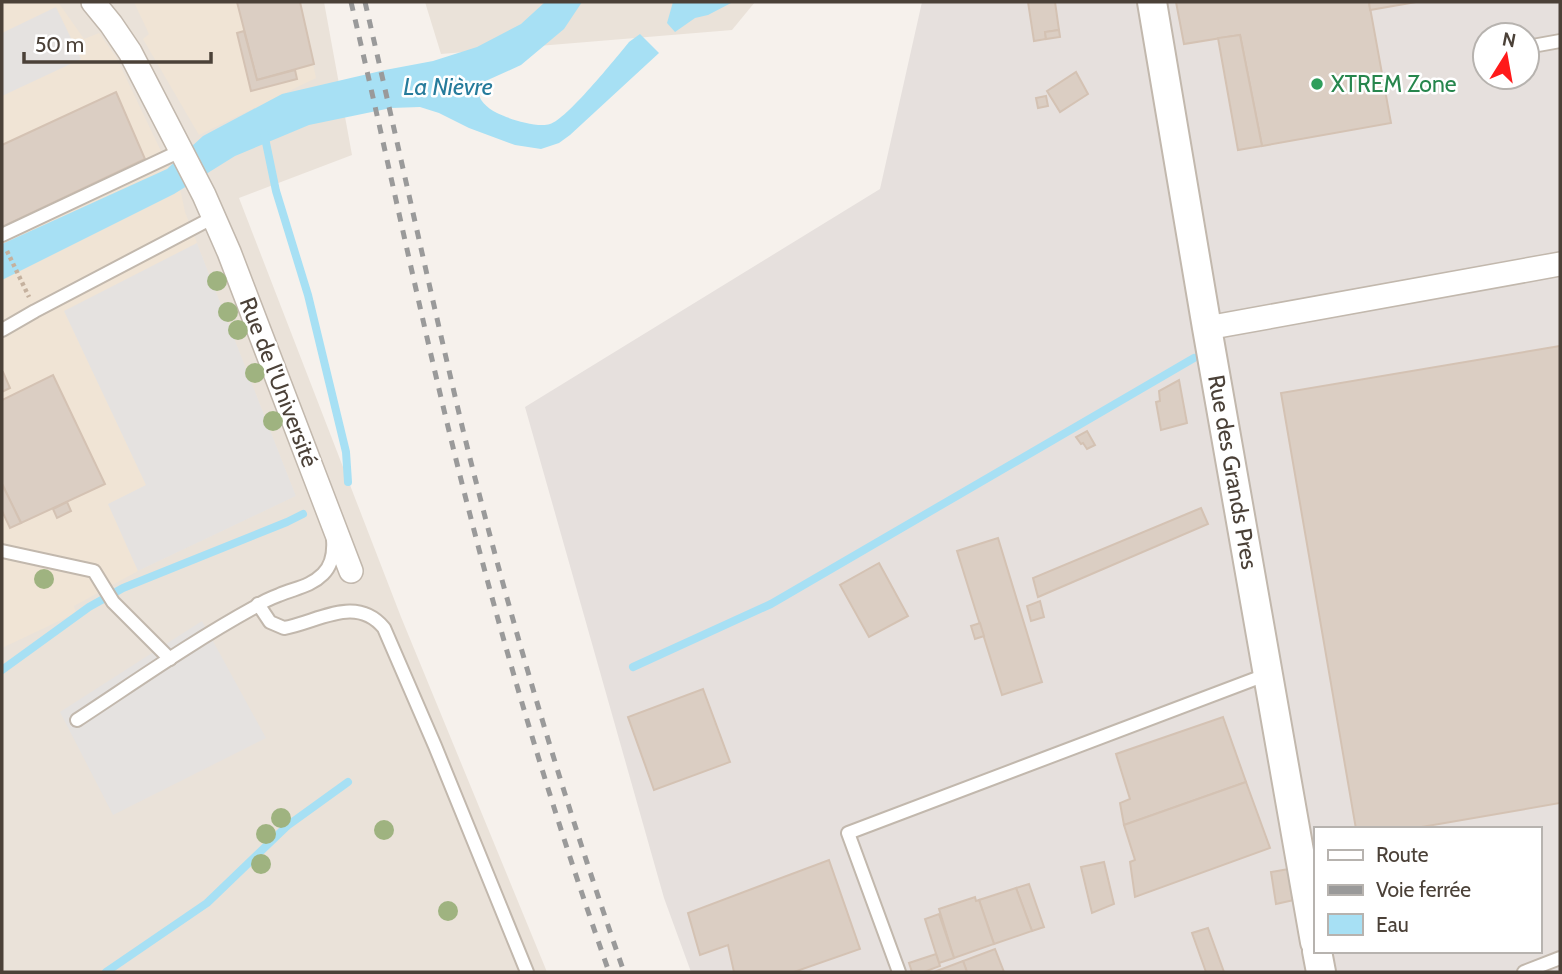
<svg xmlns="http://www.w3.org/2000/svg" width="1562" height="974" viewBox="0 0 1562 974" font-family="Cabin,sans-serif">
<rect width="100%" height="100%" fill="#f6f1ec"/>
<g fill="#eae2d9">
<path d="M2,2H324L352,155L239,198L401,617L547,972H2Z"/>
<path d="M425,2H755L732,30L441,54Z"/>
</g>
<path fill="#e6e0dd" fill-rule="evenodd" d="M922,2H1560V972H691L664,898L525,407L880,189ZM1485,35H1527V77H1485ZM1315,829H1539V951H1315Z"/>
<g fill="#f0e4d5">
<path d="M2,2H58L84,39L99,33L116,57L181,193L185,212L296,496L138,571L74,606L76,613L2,648Z"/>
<path d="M134,2H300L316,78L199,135L143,39L149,34Z"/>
</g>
<g fill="#e5e2e0">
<path d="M56,7L81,59L2,96V33Z"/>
<path d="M197,243L296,496L138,571L108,504L146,485L64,311Z"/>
<path d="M202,621L266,738L113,815L60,712Z"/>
</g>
<g fill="#a7e0f4">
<path d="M545,2H582L564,29L521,65L479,84C475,97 485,107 497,113C509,119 537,128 550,124C566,120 616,58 629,42L640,34L659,53L570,135L559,143L541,149L515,145L469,128L439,113L420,107L391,108L309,125L235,156L174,194L2,280V244L167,169L203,136L282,94L385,70L433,61L477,47L521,24Z"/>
<path d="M673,2H733L708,15L695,18L675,32L667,23Z"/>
</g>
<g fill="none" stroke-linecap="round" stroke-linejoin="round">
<g stroke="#a7e0f4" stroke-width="8">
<path d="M264,133L276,191L308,295L346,452L348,482"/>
<path d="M633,667L771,604L1194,358"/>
<path d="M2,670L89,607L123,588L287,522L303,514"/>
<path d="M106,972L207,903L287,826L348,782"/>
</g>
</g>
<g fill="#dbcec3" stroke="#d4c2b3" stroke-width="2">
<path d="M237,2H300L314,64L257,80Z"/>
<path d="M1028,2H1055L1059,30L1045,32L1046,39L1034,41Z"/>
<path d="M1176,2H1369L1391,123L1262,146L1240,35L1184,44Z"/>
<path d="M1369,2H1416L1370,10Z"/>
<path d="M1059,30L1060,37L1046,39L1045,32Z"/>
<path d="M244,31L257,80L295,70L297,79L251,91L237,33Z"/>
<path d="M1240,35L1262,146L1238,150L1218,38Z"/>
<path d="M1076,72L1088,94L1060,112L1047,91Z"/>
<path d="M116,92L145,159L2,227V145Z"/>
<path d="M1046,96L1048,106L1038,108L1036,98Z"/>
<path d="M1560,346V803L1410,829H1356L1281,393Z"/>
<path d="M2,372H3L10,388L2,392Z"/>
<path d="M53,375L105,484L21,523L2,484V400Z"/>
<path d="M1179,380L1187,423L1161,430L1156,402L1160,401L1159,391Z"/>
<path d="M1087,431L1095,445L1087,449L1083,443L1081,444L1076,437Z"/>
<path d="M2,484L21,523L10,528L2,511Z"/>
<path d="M67,502L71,511L57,518L53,509Z"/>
<path d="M1201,508L1208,524L1038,597L1033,578Z"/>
<path d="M998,538L1042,682L1002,695L957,551Z"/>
<path d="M879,563L908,616L869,637L840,585Z"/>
<path d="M1040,601L1044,617L1031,621L1027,606Z"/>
<path d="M980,623L984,636L975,639L971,626Z"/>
<path d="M703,689L730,762L654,790L628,717Z"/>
<path d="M1223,717L1246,782L1124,825L1120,803L1130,799L1116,754Z"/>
<path d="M1246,782L1270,848L1135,897L1130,862L1135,860L1124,825Z"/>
<path d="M829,860L860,949L794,972H734L728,945L700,955L688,913Z"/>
<path d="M1104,862L1114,904L1092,913L1081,867Z"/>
<path d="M1289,869L1294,900L1276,904L1271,872Z"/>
<path d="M1029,884L1044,927L1032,931L1016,888Z"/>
<path d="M1016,888L1032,931L994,944L979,900Z"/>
<path d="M975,897L976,901L979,900L994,944L954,958L939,909Z"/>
<path d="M939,914L954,958L939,963L925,919Z"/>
<path d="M1208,928L1224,972H1206L1192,933Z"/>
<path d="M995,949L1004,972H967L963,961Z"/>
<path d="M936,954L940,966L924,972H912L909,963Z"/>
<path d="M963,961L967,972H934Z"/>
</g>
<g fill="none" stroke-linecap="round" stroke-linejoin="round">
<defs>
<g id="service">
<path d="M1527,47L1560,41"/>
<path d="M1483,54H1485"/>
<path d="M2,235L174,154"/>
<path d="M2,330L35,311L214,217"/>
<path d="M2,551L94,571L113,602L170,659"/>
<path d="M258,604L270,622L284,628C318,622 356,594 384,628L435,746L527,972"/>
<path d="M77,720C135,682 193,641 255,607C262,602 271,598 279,595C295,588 310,587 323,574C332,565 334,552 333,539"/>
<path d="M899,972L848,833L1268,674"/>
<path d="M1524,972L1560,958"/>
</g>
<g id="minor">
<path d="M93,2L111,24L130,52L204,195L229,252L351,571"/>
<path d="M1207,328L1560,264"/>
</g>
<g id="tertiary">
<path d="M1152,2L1207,328L1315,942"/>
<path d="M1317,951L1321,972"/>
</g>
</defs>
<use href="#service" stroke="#c2b8ad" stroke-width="16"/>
<use href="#minor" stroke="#c2b8ad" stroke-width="26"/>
<use href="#tertiary" stroke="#c2b8ad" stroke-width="32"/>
<path stroke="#c5b19e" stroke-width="4.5" stroke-dasharray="3.5 3.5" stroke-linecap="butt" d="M7,251L29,297"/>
<use href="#service" stroke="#fff" stroke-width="12"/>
<use href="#minor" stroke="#fff" stroke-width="23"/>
<use href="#tertiary" stroke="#fff" stroke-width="28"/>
<g stroke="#9a9a9a" stroke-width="5" stroke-dasharray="9 9" stroke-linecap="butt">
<path d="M351,2C385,146 415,291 450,435C494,616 547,796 609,972"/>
<path d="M365,2C398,144 429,287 463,430C508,613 562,794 624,972"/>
</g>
</g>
<g fill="#9fb380">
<circle cx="217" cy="281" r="10"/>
<circle cx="228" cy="312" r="10"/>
<circle cx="238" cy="330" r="10"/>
<circle cx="255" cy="373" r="10"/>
<circle cx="273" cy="421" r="10"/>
<circle cx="44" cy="579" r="10"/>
<circle cx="281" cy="818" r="10"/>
<circle cx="384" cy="830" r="10"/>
<circle cx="266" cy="834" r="10"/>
<circle cx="261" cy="864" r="10"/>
<circle cx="448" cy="911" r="10"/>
</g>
<circle fill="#2e9e5b" stroke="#fff" stroke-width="2.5" cx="1317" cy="84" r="7"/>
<g text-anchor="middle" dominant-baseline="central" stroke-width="5" stroke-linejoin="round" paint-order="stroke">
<g font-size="23" fill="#27864d" stroke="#fff" text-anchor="start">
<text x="1331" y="84">XTREM Zone</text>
</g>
<g font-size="23" fill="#4b4138" stroke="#fff">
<text transform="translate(279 382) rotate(69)">Rue de l'Université</text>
<text transform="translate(1233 472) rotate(80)">Rue des Grands Pres</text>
</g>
<g font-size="24" font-style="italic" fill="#267b9b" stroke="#fff">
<text x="448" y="86">La Nièvre</text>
</g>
</g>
<rect width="1562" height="974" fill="none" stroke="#4b4138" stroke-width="7"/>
<rect x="1314" y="827" width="228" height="126" fill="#ffffff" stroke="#b7b3af" stroke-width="2"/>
<rect x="1328" y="850" width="35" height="10" fill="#ffffff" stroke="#b7b3af" stroke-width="2"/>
<text x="1376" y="862" font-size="21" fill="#4b4138">Route</text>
<rect x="1328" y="885" width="35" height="10" fill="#9a9a9a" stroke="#b7b3af" stroke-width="2"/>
<text x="1376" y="897" font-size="21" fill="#4b4138">Voie ferrée</text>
<rect x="1328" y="914" width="35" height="21" fill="#a7e0f4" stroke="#b7b3af" stroke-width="2"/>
<text x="1376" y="932" font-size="21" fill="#4b4138">Eau</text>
<g transform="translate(1506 56) rotate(11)"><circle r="33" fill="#ffffff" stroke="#b7b3af" stroke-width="2"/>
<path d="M0-5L12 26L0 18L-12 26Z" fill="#ff1a1a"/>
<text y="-10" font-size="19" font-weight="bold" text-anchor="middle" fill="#4b4138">N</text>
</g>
<path d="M24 52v10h187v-10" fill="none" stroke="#4b4138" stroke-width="3.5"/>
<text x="35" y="52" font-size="21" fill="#4b4138" stroke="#ffffff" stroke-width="5" paint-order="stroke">50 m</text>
</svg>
